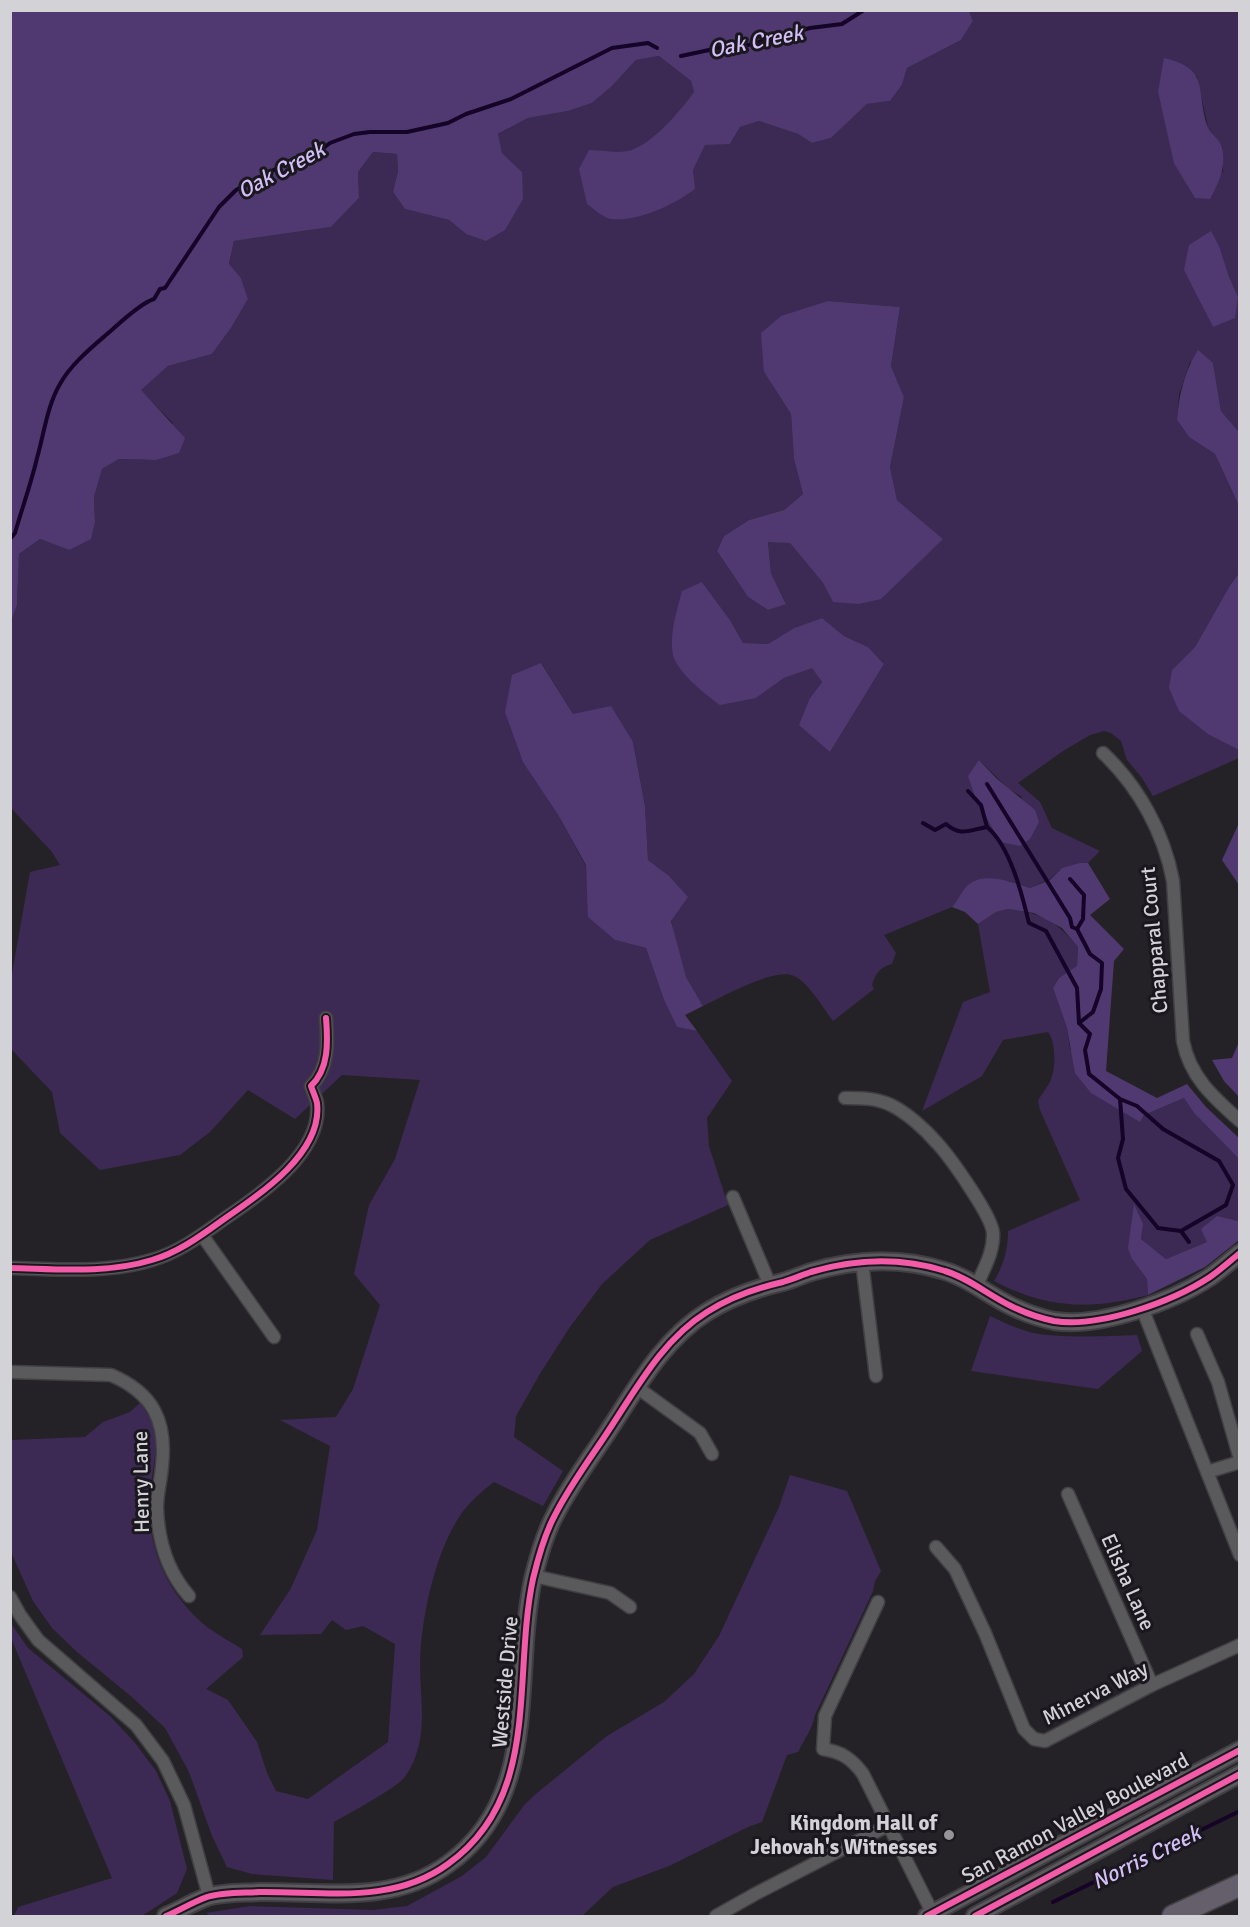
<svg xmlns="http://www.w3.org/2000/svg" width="1250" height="1927" viewBox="0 0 1250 1927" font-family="Signika,sans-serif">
<rect width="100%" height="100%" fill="#242226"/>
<g fill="#3c2a55" fill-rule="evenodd">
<path d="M968,11H1239V432L1221,411L1213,363L1190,362L1179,394L1177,420L1189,437L1215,454L1239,506V573L1229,587L1195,647L1172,670L1229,744L1239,750V758L1153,796L1142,778L1127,760L1121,741L1111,733L1104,731L1090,735L1063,751L1018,783L1040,802L1052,828L1100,851L1088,863L1062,868L1050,879L1030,888L1008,881L967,886L952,907L884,935L896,953L892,964C880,967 875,974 872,985L874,989L833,1021C824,1009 808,982 794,976C775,967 722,997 703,1006C698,997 691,987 686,977C672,945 670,909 668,875L648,860L645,806L633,742L573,714L542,664L557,813L586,866L589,917L615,940L646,948L664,1000L677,1027L697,1031L732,1081L707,1118L709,1146L728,1205L650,1240L602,1284L570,1327L541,1372L516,1416L514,1437L563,1471L543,1506L494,1482C483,1490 473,1499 464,1510C436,1547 421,1617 420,1663C420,1703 430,1743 404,1778C396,1788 348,1814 334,1822L333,1880L252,1874L227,1867L212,1836L189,1772L165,1728L132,1697L77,1652L52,1628L33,1601L11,1552L10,1440L85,1437L103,1422L130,1412L140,1403C144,1410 150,1416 152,1423C160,1445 152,1470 150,1492C145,1545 166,1593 207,1627C218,1635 231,1642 242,1649L243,1657L206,1689L228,1700L257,1742L267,1773L276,1791L308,1799L388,1742L395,1644L363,1626L346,1630L332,1620L321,1634L260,1635L290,1590L317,1530L330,1446L280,1420L336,1417L353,1389L380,1305L354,1274L369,1205L395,1159L420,1080L342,1075L295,1119L248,1090L210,1132L180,1155L100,1170L60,1133L52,1092L11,1049V979L30,872L60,865L52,852L11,808L10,621L17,605L19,554L40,539L69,550L95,522L94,497L102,469L119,459L156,460L173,423L140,390L168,366L212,354L231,328L248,299L241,278L229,265L234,241L331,227L359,198L358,172L373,152L397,154L398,171L393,192L405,209L449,220L466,234L522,172L502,153L497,135L528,118L568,111L592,103L612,86L636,60L659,56L691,81L694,92C681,110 650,147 627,151C615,153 601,151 589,150L694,189L693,170L705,144H730L740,127L759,121L798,134L812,143L831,138L867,104L890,101L902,85L907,68L961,40L973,21ZM1197,76L1208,127L1223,148V173L1166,125L1158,92ZM1228,274L1238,297L1213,327L1200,301ZM828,301L900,307L891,366L904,397L890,467L897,500L943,539L833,602L823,583L790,543L768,541L771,573L786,603L768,610L748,597L717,551L724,536L749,520L784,510L803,494L794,459L791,414L764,372ZM702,582L730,620L743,643L768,644L794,628L822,618L844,636L868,647L884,664L830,752L810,698L822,682L812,667L784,678L756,698ZM979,760L1009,789L1022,797L1000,842L976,799Z"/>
<path d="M1008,909C1043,914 1055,920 1078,947L1077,967L1059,978L1053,988L1067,1028L1070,1049L1140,1122L1144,1115L1184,1098L1194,1113L1239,1159V1220L1207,1242L1166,1259L1141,1239L1143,1224L1132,1259L1147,1279L1148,1295C1091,1310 1047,1309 994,1281C1004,1264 1008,1250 1008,1231L1080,1200L1040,1110L1038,1101C1042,1093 1048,1087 1051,1079C1056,1068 1056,1042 1048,1032L1003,1040L982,1076L922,1111L963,1002L990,992L978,924L996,912Z"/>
<path d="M990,1316C1003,1322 1015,1328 1029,1332C1058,1339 1107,1336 1137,1335L1142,1351L1098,1389L971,1371Z"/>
<path d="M790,1475L847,1491L881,1571L875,1581L873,1591L815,1715C812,1730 805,1738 798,1752L787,1755L762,1822L748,1827L669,1866L613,1887L582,1916H210L206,1913L250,1906L373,1910L407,1906L462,1876L486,1857L525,1804L537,1793L607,1736L664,1702L694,1674L719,1636L779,1507Z"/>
<path d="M10,1622L28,1648L111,1717L135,1743L156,1771L170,1801L187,1869L177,1893L142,1916H14L18,1907L112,1878L11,1638Z"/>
</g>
<g fill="#503970">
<path d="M11,10H968L973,21L961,40L907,68L902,85L890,101L867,104L831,138L812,143L798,134L759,121L740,127L730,144L705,145L693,170L695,189C674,205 637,222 611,219C603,218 593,208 587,204L579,169L589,150C601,150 615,153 627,151C650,147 681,110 694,92L691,81L659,56L636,60L612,86L592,103L568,111L528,118L498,134L502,153L522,172L523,199L505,230L486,241L466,234L449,220L405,209L393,192L398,171L397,154L373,152L358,172L359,198L331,227L234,241L229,264L241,278L248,299L231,328L212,354L168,366L141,390L185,438L179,453L156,460L119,459L102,469L94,497L95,522L91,539L69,550L40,539L19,554L17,605L11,621Z"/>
<path d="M1164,58C1210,69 1196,89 1207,125C1210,134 1223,141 1223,152C1225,171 1218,183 1210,199L1195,198L1174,163L1158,92Z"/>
<path d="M1211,231L1219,246L1228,274L1238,297L1235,318L1213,327L1184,270L1189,245Z"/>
<path d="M828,301L900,307L891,366L904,397L890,467L897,500L943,539L881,599L859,604L833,602L823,583L790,543L768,542L771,573L786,604L768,610L748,597L717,551L724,536L749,520L784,510L803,494L794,459L791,414L764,372L761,333L781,316Z"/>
<path d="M1198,350L1213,363L1221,411L1239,432V506L1215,454L1189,437L1177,420C1179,395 1184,372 1198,350Z"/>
<path d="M1239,573V750L1208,734L1179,711L1169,688L1172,670L1195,647L1229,587Z"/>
<path d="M702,582L730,620L743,643L768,644L794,628L822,618L844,636L868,647L884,664L830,752L799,725L810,698L822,682L812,668L784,678L756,698L720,705C706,695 677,672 673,655C669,634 677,611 682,591Z"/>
<path d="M541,663L573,714L611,706L633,742L645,806L648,860L668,875L688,897L671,921L686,977L703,1006L685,1015L697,1031L677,1027L664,1000L646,948L615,940L588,917L586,865L557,813L523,762L505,712L512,675Z"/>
<path d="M979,760L996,778L1035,810L1039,822L1030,839L1020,846L1000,842L976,799L968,776Z"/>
<path d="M1239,823V885L1222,860Z"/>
<path d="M1080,863H1088L1110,899L1090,915L1124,949L1114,961L1106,1071L1157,1098L1187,1084L1206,1107L1239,1138V1159L1194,1113L1184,1098L1144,1115L1140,1122L1091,1093L1075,1073L1067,1028L1053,988L1059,978L1077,966L1078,947L1062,928L1034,913L1008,909L996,912L978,924L965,912L952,907C957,901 961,893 966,887C982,870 1010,882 1030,888L1050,880L1062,868Z"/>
<path d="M1239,1042L1240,1097H1239L1224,1081L1212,1060L1232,1058Z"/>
<path d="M1134,1204L1143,1224L1141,1239L1166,1259L1207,1242L1201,1229L1217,1216L1237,1221L1239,1220V1240L1205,1267L1148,1295L1147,1279L1132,1259L1128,1248Z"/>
</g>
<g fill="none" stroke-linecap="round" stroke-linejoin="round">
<g stroke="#150328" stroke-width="4">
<path d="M681,56L728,46L741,47L810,28L842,24L864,10"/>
<path d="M10,539L15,533C22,508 31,484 37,458C44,434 47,406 60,384C72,362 96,344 114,328C124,319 143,302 154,299L160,289L165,288L219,207L236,190L304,154L322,149L330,143L354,134L370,132H407L448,123L466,114L511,99L612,48L648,43L657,48"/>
<path d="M987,784L1070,918L1072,927L1077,929L1090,954L1102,963L1101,989L1093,1012L1079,1023"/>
<path d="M968,791L981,805L987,827"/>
<path d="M923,823L935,830L946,824C961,837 969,830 987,827C1010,846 1022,894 1029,923L1046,931L1077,988L1079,1023L1090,1034L1085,1050L1089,1074L1120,1099L1123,1139L1118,1158L1126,1189L1158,1228L1181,1231L1189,1242"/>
<path d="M1070,879L1084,895L1083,919L1077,929"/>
<path d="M1120,1099L1137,1106L1163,1129L1219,1161L1233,1185L1226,1205L1181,1231"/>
<path d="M1053,1902L1240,1811"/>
</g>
<defs>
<g id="street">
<path d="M1103,753C1139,787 1164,833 1173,881L1183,1041C1190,1077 1213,1097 1240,1121"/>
<path d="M845,1098C861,1098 876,1098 891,1105C907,1113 925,1129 937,1143C950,1157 992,1216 993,1233C994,1252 984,1268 977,1285"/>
<path d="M733,1197L770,1285"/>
<path d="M202,1235L274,1337"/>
<path d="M862,1262L876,1376"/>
<path d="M10,1268C57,1269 106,1274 152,1260C180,1252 203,1234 227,1217C261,1194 323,1152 317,1103C316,1098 313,1092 311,1086C329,1069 328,1042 326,1018"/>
<path d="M1142,1308L1240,1555"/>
<path d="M1197,1334L1218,1382L1240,1459"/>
<path d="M10,1372L111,1375C153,1393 167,1421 162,1466C161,1480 157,1494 157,1507C158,1541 167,1571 189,1596"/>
<path d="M638,1388L700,1433L712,1454"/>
<path d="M1207,1472L1240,1462"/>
<path d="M1068,1494L1152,1685"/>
<path d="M936,1547L955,1569L985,1633L1024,1729L1034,1739L1045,1741L1152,1685L1240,1645"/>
<path d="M534,1576L610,1593L630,1607"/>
<path d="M10,1597L20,1615L38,1640L136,1725L163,1761L184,1805L209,1896"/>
<path d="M878,1602L825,1716L823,1749C842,1752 852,1759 863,1774L934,1916"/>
<path d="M716,1916L757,1893L889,1825"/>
</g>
<g id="secondary">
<path d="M166,1916C180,1910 193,1902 207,1897C223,1892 243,1893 259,1892C324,1891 392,1905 448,1864C542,1797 512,1678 533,1579C538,1558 544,1535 555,1515C568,1489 586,1464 603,1439C633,1395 660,1341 707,1312C729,1298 757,1288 783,1282C793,1279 802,1275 811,1272C855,1259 901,1257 945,1271C969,1278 988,1295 1011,1306C1023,1312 1040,1318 1054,1321C1099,1328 1172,1302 1210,1277C1220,1270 1230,1261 1240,1253"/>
<path d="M927,1916L1240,1750"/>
<path d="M975,1916L1240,1774"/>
</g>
<path id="highway" d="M1173,1916L1240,1885"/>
</defs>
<use href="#street" stroke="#403f43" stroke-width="15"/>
<use href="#secondary" stroke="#403f43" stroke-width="20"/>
<use href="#highway" stroke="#403f43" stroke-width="24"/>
<use href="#street" stroke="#5a595c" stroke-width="12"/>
<use href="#secondary" stroke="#5b595d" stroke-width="16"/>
<use href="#highway" stroke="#645f6a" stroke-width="21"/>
<defs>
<g id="cycleway">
<path d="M10,1268C57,1269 106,1274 152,1260C180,1252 203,1234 227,1217C261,1194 323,1152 317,1103C316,1098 313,1092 311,1086C329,1069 328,1042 326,1018"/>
<path d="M166,1916C180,1910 193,1902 207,1897C223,1892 243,1893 259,1892C324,1891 392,1905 448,1864C542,1797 512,1678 533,1579C538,1558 544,1535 555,1515C568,1489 586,1464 603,1439C633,1395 660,1341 707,1312C729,1298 757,1288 783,1282C793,1279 802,1275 811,1272C855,1259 901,1257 945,1271C969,1278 988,1295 1011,1306C1023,1312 1040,1318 1054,1321C1099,1328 1172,1302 1210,1277C1220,1270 1230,1261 1240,1253"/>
<path d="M927,1916L1240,1750"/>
<path d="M975,1916L1240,1774"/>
</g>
</defs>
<use href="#cycleway" stroke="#1a181e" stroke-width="10"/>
<use href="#cycleway" stroke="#f35aa7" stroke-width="6"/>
</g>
<circle fill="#969498" stroke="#1a181e" stroke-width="2" cx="949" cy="1835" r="6"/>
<g text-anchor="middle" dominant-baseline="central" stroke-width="6" stroke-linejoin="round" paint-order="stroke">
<g font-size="21" fill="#d3d2d6" stroke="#1a181e">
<text transform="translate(1154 940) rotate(-95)">Chapparal Court</text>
<text transform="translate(141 1482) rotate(-91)">Henry Lane</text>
<text transform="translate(1128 1582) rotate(66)">Elisha Lane</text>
<text transform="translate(505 1682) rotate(-85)">Westside Drive</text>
<text transform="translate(1095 1693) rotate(-27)">Minerva Way</text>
<text transform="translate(1075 1818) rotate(-28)">San Ramon Valley Boulevard</text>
</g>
<g font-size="21" font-weight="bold" fill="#d3d2d6" stroke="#1a181e" text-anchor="end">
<text x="937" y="1823">Kingdom Hall of<tspan x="937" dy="24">Jehovah's Witnesses</tspan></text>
</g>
<g font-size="22" font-style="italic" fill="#d3bef6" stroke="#1a181e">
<text transform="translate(756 41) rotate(-11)">Oak Creek</text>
<text transform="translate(281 170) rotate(-28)">Oak Creek</text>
<text transform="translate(1146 1857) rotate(-26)">Norris Creek</text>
</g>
</g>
<rect width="1250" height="1927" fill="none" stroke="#d3d2d6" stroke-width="24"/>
</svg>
